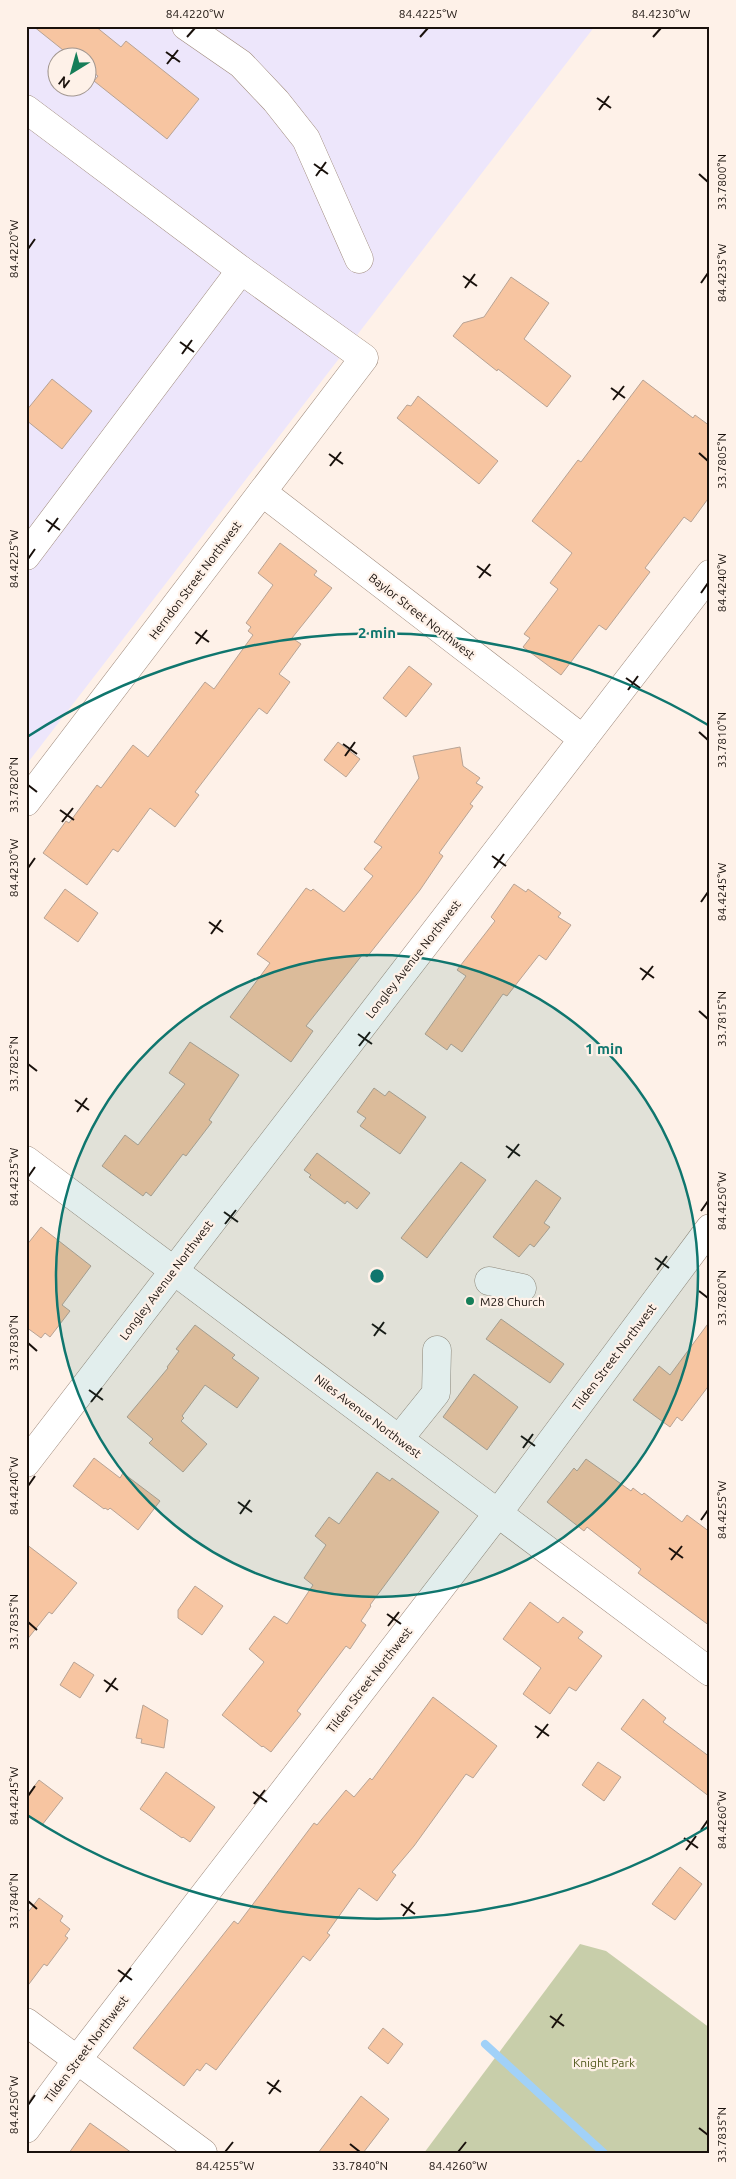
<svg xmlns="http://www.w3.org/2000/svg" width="736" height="2179" viewBox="0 0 736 2179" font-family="Ubuntu,sans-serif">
<rect width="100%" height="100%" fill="#fef1e8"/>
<path fill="#ede6fb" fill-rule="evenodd" d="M26,26H595L26,765ZM58,58H88V88H58Z"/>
<path fill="#c8ceaa" d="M580,1944L606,1951L710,2028V2153H424Z"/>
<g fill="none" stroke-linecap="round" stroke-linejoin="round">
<path stroke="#a1d1f8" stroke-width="8" d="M485,2044L604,2153"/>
</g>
<g fill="#f7c5a1" stroke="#b8a394">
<path d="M33,26H95L121,47L126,41L199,99L167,139L94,81L98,76L88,69V58H73Z"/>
<path d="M511,277L549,303L524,339L571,376L547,407L498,369L497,371L453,336L463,323L484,317Z"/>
<path d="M52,379L92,411L62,449L26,420V411Z"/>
<path d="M643,380L693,418L695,415L710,426V496L691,522L684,517L645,568L650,572L606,630L599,625L561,675L523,647L530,638L524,634L558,589L550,583L572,553L532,521L578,460L581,462Z"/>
<path d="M418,396L498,461L479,484L397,418L407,405L411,406Z"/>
<path d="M280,543L317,571L314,575L332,588L292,638L301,644L279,674L290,682L267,714L259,708L195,792L199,795L175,827L150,808L118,852L113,849L87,885L43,853L66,821L69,823L97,785L101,788L133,745L148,757L205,682L214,689L253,635L248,631L251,627L246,623L273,585L258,573Z"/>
<path d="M409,666L432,684L406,717L383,698Z"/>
<path d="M338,742L360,759L346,777L324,760Z"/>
<path d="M460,747L463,766L480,778L476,783L483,787L470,804L473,806L439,853L443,856L420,890L367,957L363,954L306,1026L313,1031L291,1062L230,1017L270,963L257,954L306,888L311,891L313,889L344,912L373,876L364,869L382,847L374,842L419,778L413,756Z"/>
<path d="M514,884L526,892L528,889L561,913L558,917L571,925L546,960L539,955L507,996L503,994L462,1052L451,1044L447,1050L425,1034L466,976L457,970L495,921L491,917Z"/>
<path d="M65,889L98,913L78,942L44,918Z"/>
<path d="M190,1042L239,1075L209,1120L212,1122L186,1156L183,1154L151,1196L146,1192L143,1196L102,1166L125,1135L138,1145L185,1084L169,1073Z"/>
<path d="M374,1088L385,1096L389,1091L426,1117L400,1154L360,1126L366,1118L357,1112Z"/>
<path d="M317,1153L370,1193L357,1209L347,1201L345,1204L309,1177L311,1175L304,1170Z"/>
<path d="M461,1162L486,1180L427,1258L401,1238Z"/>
<path d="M536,1180L561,1198L544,1223L550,1227L534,1247L530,1244L519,1257L493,1237Z"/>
<path d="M41,1227L91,1266L62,1305L70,1311L50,1337L45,1333L41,1338L26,1327V1246Z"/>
<path d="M501,1319L564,1364L550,1383L486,1339Z"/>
<path d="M710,1321V1384L682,1421L677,1417L670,1427L633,1400L659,1366L670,1375Z"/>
<path d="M195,1325L235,1355L232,1358L259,1378L237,1408L205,1385L182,1416L184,1418L181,1421L207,1444L183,1472L149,1443L153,1439L127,1417L168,1368L167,1367L179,1351L176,1349Z"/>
<path d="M474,1374L518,1407L487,1450L443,1417Z"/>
<path d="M94,1458L120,1478L123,1473L160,1501L138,1530L110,1508L108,1510L105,1508L104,1509L73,1486Z"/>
<path d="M586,1459L631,1491L633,1488L642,1495L644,1493L682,1522L687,1515L710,1532V1626L638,1573L641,1569L587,1527L584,1531L547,1502L574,1468L577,1471Z"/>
<path d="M377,1472L390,1481L392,1478L439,1512L370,1605L371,1606L361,1621L366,1625L350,1649L346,1646L297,1711L301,1714L271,1752L263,1746L262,1747L222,1715L264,1662L249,1649L274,1616L287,1624L313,1585L304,1578L326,1545L315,1536L329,1517L339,1524Z"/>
<path d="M26,1544L77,1583L52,1614L49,1612L26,1641Z"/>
<path d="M195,1586L223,1606L202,1635L178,1618V1610Z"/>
<path d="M530,1602L558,1623L563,1617L583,1632L578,1638L602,1656L576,1691L569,1687L550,1714L523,1694L541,1668L503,1639Z"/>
<path d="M74,1662L94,1675L80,1698L60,1685Z"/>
<path d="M433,1697L497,1746L473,1778L466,1774L414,1846L392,1872L396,1875L377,1901L359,1888L327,1933L330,1935L310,1961L303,1956L216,2070L206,2063L200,2071L197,2069L184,2086L133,2048L234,1921L238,1924L314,1823L317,1825L346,1790L354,1797L370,1778L372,1780Z"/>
<path d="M643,1699L666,1718L663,1722L710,1757V1797L621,1729Z"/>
<path d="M143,1705L168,1720L164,1748L141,1743L142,1739L136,1738Z"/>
<path d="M598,1762L621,1777L604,1801L582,1785Z"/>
<path d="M166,1772L215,1807L190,1842L183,1837L182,1838L140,1809Z"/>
<path d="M39,1780L63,1798L42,1825L26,1813V1797Z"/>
<path d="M680,1867L702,1884L675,1920L652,1904Z"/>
<path d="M39,1898L63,1916L60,1921L70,1929L65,1936L68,1938L47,1966L44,1964L26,1988V1915Z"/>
<path d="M383,2028L403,2044L388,2064L368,2048Z"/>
<path d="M361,2096L389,2119L363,2153H318Z"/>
<path d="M90,2123L132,2153H69Z"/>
</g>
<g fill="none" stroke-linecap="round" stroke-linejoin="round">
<defs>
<g id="minor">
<path d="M186,26L241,64L276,101L306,139L359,259"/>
<path d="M26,109L241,270L364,358L26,802"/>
<path d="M262,492L583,739"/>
<path d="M26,556L241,270"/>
<path d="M26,1160L710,1672"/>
<path d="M489,1281L522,1288"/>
<path d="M399,1439L436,1393L437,1350"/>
<path d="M26,1463L710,574"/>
<path d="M26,2022L203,2153"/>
<path d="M26,2129L77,2060L498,1513L710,1228"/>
</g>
</defs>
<use href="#minor" stroke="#9e897b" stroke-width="29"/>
<use href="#minor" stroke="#fff" stroke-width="28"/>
</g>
<path fill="none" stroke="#19110c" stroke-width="2" d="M187,37L195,28M420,37L428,28M653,37L661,28M166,52L180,62M167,64L178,50M597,98L611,108M599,110L609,96M314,164L328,174M699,174L708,182M316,176L326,162M28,249L35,239M463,276L477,286M701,283L708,273M465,288L475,274M180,342L194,352M182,354L192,340M611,388L625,398M613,400L624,386M699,453L708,461M329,454L343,464M330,466L341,452M46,520L60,530M48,532L58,518M28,559L35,549M477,566L491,576M479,578L490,564M701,593L708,583M195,632L209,642M196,644L207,630M626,678L640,688M628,690L638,676M699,732L708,740M343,744L357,754M345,756L355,742M28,785L37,792M60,810L74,820M62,822L73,808M492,856L506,866M28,868L35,858M494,868L504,854M701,902L708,892M209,922L223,932M211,934L221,920M640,968L654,978M642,980L653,966M699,1011L708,1019M358,1034L372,1044M359,1046L370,1032M28,1064L37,1071M75,1100L89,1110M77,1112L87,1098M506,1146L520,1156M508,1158L519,1144M28,1177L35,1167M701,1211L708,1201M224,1212L238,1222M225,1224L236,1210M655,1258L669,1268M657,1270L667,1256M699,1291L708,1298M372,1324L386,1334M374,1336L384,1322M28,1343L37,1351M89,1390L103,1400M91,1402L102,1388M521,1436L535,1446M523,1448L533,1434M28,1486L35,1476M238,1502L252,1512M240,1514L250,1500M701,1520L708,1510M669,1548L683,1558M671,1560L682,1546M387,1614L401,1624M28,1622L37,1630M388,1626L399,1612M104,1680L118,1690M106,1692L116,1678M535,1726L549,1736M537,1738L548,1724M253,1792L267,1802M28,1796L35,1786M254,1804L265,1790M701,1830L708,1820M684,1838L698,1848M686,1850L696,1836M28,1901L37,1909M401,1904L415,1914M403,1916L413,1902M118,1970L132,1980M120,1982L131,1968M550,2016L564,2026M552,2028L562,2014M267,2082L281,2092M269,2094L279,2080M28,2105L35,2095M699,2128L708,2135M350,2144L360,2152M225,2152L233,2142M458,2152L466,2142"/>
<circle cx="377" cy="1276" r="321" fill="#0f766e" fill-opacity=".12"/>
<g fill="none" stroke="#0f766e" stroke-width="2.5">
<circle cx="377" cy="1276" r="321"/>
<path d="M708 1827A643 643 0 0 1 27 1815M27 737A643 643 0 0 1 708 725"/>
</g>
<circle fill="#167e59" stroke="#fef1e8" stroke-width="2" cx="470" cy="1301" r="5"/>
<g text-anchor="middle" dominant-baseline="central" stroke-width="4.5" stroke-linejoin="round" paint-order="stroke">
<g font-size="12" fill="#19110c" stroke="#fef1e8">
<text transform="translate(195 580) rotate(-53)">Herndon Street Northwest</text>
<text transform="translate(422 616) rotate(38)">Baylor Street Northwest</text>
<text transform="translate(413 959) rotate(-52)">Longley Avenue Northwest</text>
<text transform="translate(166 1280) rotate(-53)">Longley Avenue Northwest</text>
<text transform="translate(614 1357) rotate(-53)">Tilden Street Northwest</text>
<text transform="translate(368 1416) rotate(37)">Niles Avenue Northwest</text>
<text transform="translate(369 1680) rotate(-52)">Tilden Street Northwest</text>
<text transform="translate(86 2049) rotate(-53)">Tilden Street Northwest</text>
</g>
<g font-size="12" fill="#19110c" stroke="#fef1e8" text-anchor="start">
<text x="480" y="1301">M28 Church</text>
</g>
<g font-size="12" fill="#535a1d" stroke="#fef1e8">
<text x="604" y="2062">Knight Park</text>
</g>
</g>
<circle cx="377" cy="1276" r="8" fill="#0f766e" stroke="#fef1e8" stroke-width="2.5"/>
<g font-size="15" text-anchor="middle" font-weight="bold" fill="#0f766e" stroke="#fef1e8" stroke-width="4.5" stroke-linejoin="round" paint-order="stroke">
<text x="377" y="638">2 min</text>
<text x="604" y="1054">1 min</text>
</g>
<rect width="736" height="2179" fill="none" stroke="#fef1e8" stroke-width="55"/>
<g transform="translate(72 72) rotate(217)"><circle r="24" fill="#fef1e8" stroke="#a29790"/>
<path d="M0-4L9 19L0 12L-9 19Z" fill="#167e59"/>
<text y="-8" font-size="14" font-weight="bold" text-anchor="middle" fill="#19110c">N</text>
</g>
<rect x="28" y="28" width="680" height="2124" fill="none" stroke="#19110c" stroke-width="2"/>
<g font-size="12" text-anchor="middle" fill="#19110c">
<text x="195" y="18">84.4220°W</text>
<text x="428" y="18">84.4225°W</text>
<text x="661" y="18">84.4230°W</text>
<text transform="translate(722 182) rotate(-90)" y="4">33.7800°N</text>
<text transform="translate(14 249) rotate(-90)" y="4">84.4220°W</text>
<text transform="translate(722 273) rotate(-90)" y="4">84.4235°W</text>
<text transform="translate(722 461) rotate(-90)" y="4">33.7805°N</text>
<text transform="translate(14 559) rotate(-90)" y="4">84.4225°W</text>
<text transform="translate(722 583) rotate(-90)" y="4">84.4240°W</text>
<text transform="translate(722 740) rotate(-90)" y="4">33.7810°N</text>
<text transform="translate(14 785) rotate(-90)" y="4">33.7820°N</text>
<text transform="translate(14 868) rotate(-90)" y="4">84.4230°W</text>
<text transform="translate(722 892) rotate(-90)" y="4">84.4245°W</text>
<text transform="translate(722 1019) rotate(-90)" y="4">33.7815°N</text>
<text transform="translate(14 1064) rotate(-90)" y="4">33.7825°N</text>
<text transform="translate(14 1177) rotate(-90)" y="4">84.4235°W</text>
<text transform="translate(722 1201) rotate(-90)" y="4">84.4250°W</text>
<text transform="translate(722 1298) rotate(-90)" y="4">33.7820°N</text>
<text transform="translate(14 1343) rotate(-90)" y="4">33.7830°N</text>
<text transform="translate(14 1486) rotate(-90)" y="4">84.4240°W</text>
<text transform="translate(722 1510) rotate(-90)" y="4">84.4255°W</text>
<text transform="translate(14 1622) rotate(-90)" y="4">33.7835°N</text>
<text transform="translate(14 1796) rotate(-90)" y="4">84.4245°W</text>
<text transform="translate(722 1820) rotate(-90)" y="4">84.4260°W</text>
<text transform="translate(14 1901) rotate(-90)" y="4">33.7840°N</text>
<text transform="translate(14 2105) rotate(-90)" y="4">84.4250°W</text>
<text transform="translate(722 2135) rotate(-90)" y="4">33.7835°N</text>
<text x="225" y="2170">84.4255°W</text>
<text x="360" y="2170">33.7840°N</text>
<text x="458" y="2170">84.4260°W</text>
</g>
</svg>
